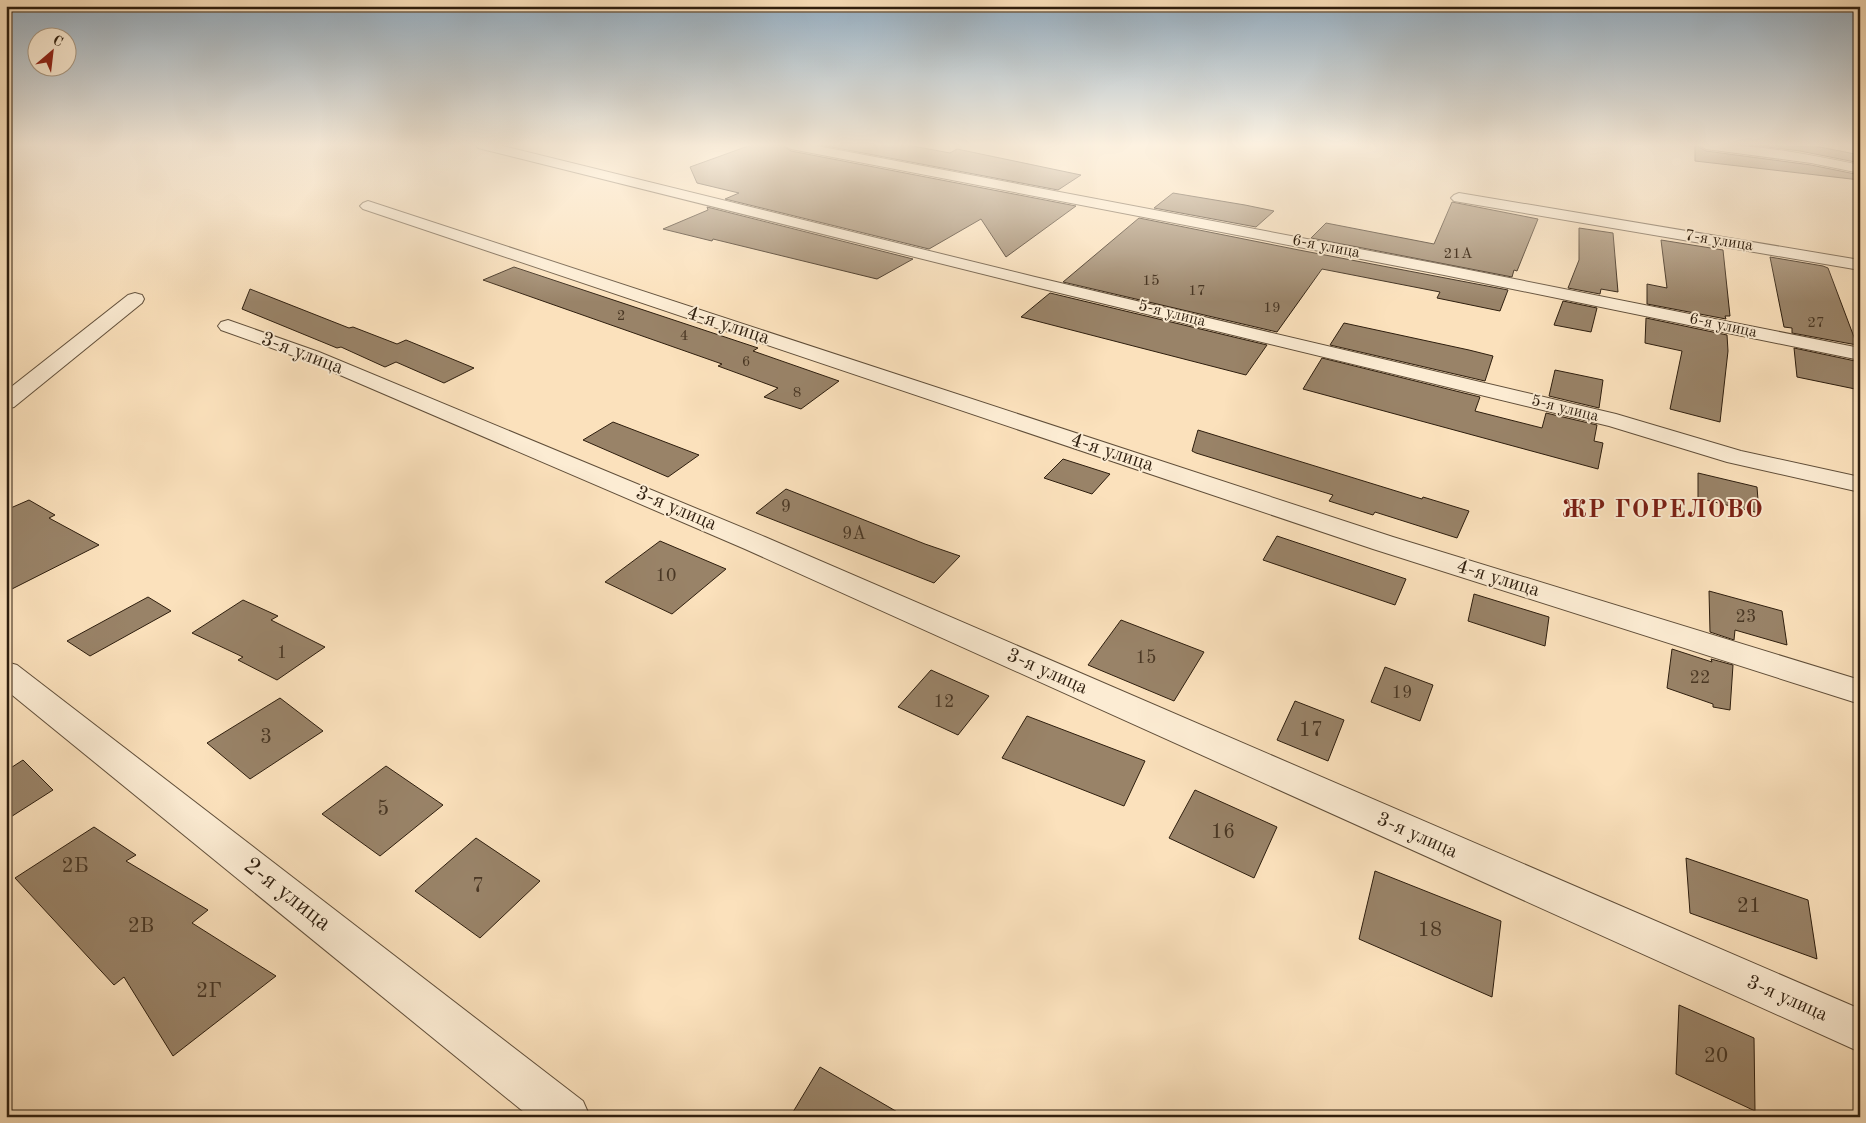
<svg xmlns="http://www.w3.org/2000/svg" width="1866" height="1123" viewBox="0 0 1866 1123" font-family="'Old Standard TT',serif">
<rect width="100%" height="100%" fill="#fbe1bc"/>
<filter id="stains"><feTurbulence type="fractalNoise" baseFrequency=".004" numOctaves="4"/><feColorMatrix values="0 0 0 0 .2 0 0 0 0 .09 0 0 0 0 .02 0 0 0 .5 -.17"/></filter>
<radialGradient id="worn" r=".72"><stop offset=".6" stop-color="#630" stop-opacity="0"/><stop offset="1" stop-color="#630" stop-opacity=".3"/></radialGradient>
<g fill="#998368" stroke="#2e1e0e">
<path d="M751,145H782L791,151L1076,206L1006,257L981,219L929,249L725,199L739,193L697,183L690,167Z"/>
<path d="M821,145H907L950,153L957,149L1081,175L1058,190Z"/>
<path d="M1695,145L1706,151L1811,165L1860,175V180L1695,161Z"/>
<path d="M1751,145L1820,147L1860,155V163L1800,151Z"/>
<path d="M1173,193L1245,205L1274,211L1256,227L1154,208Z"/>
<path d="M1452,202L1538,219L1517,271L1514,270L1512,277L1311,238L1326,223L1434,244Z"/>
<path d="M707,207L913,259L877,279L713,239L712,241L663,229L708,210Z"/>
<path d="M1139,218L1299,250L1508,290L1500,311L1437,298L1440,292L1322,269L1277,332L1063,282Z"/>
<path d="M1579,228L1613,233L1618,292L1601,289L1600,294L1568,288L1579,260Z"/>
<path d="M1661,240L1723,250L1730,316H1725L1726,319L1647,304V284L1667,288Z"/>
<path d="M1770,257L1823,266L1828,268L1857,345L1792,333V328L1784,327Z"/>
<path d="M514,267L758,348L753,351L839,381L801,409L764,397L778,388L718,366L722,364L483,280Z"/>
<path d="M250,289L349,328L353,327L397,344L406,340L474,368L444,383L396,362L385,367L341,347L337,348L242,309Z"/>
<path d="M1050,293L1267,345L1246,375L1021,317Z"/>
<path d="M1563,301L1597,308L1591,332L1554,325Z"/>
<path d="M1646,318L1727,335L1728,351L1720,422L1670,409L1682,351L1645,343Z"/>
<path d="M1344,323L1469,350L1493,356L1485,381L1330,345Z"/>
<path d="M1794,348L1860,362V390L1797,377Z"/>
<path d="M1322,358L1480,397L1475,411L1542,428L1546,413L1597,425L1594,441L1603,443L1598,469L1303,389Z"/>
<path d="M1555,370L1603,380L1599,408L1549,396Z"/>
<path d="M613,422L699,455L668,477L583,440Z"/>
<path d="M1198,430L1422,499L1423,497L1469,511L1457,538L1375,512L1373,515L1329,501L1333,495L1196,453L1192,451Z"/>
<path d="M1063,459L1110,474L1092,494L1044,478Z"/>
<path d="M1698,473L1757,487L1759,513L1698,498Z"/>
<path d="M786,489L925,544L960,556L934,583L756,513Z"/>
<path d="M29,500L55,515L49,518L99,545L6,592V510Z"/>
<path d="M1277,536L1406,579L1395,605L1263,560Z"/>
<path d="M660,541L726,569L672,614L605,582Z"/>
<path d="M1709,591L1782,611L1787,645L1735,630L1734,640L1710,632Z"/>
<path d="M1474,594L1549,617L1545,646L1468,621Z"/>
<path d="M148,597L171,611L90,656L67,641Z"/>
<path d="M243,600L278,616L271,620L325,647L277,680L238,660L243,657L192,633Z"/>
<path d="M1121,620L1204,652L1174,701L1088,665Z"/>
<path d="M1672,649L1712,662L1711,659L1733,665L1730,710L1713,707V704L1667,688Z"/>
<path d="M1385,667L1433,685L1420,721L1371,702Z"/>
<path d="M931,670L989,696L958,735L898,707Z"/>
<path d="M280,698L323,731L250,779L207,743Z"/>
<path d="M1295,701L1344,720L1328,761L1277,740Z"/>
<path d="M1027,716L1145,761L1124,806L1002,758Z"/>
<path d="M23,760L53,790L6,820V771Z"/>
<path d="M386,766L443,805L380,856L322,814Z"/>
<path d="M1195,790L1277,827L1254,878L1169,838Z"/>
<path d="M94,827L136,855L126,861L208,910L192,923L276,976L173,1056L124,977L114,985L15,878Z"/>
<path d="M476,838L540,881L480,938L415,891Z"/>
<path d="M1686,858L1808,900L1817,959L1690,913Z"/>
<path d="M1375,871L1501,921L1492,997L1359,939Z"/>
<path d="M1679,1005L1754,1038L1755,1111L1676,1074Z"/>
<path d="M820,1067L906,1117H790Z"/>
</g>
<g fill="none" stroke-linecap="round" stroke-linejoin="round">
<defs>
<g id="minor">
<path d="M476,145H499L1035,277L1616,414L1741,451L1860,477V492L1727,462L1609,426L1035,287L478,148Z"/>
<path d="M784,145H812L1444,265L1860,348V360L1444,275L791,149Z"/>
<path d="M1699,145C1753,143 1807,154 1860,165V173L1811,163L1706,149Z"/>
<path d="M1459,193L1860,260V270L1454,201L1451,198L1454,195Z"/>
<path d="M368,201L1393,537L1860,680V704L1373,549L363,209L360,206L363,203Z"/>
<path d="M135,293L142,295L144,299L142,303L14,407L6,409V391L128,295Z"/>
<path d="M228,320L319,352L765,537L1860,1009V1052L745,549L305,360L221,330L218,326L221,322Z"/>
<path d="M6,662L17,665L583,1101L590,1117H530L6,690Z"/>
</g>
</defs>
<use href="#minor" stroke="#614f3a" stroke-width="2"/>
<use href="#minor" fill="#fcecd3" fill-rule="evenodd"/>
</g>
<linearGradient id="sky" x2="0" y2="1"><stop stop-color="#93acbf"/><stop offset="0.48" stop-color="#fdf2e1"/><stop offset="1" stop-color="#fdf2e1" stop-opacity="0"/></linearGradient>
<rect width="1866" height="302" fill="url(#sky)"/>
<g text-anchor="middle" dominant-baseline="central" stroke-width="4" stroke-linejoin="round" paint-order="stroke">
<g font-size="15" fill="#493724">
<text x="1458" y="254">21А</text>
<text x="1151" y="281">15</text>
<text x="1197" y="291">17</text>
<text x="1272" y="308">19</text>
<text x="621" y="316">2</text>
<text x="1816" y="323">27</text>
<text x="684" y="336">4</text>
<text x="746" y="362">6</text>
<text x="797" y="393">8</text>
</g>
<g font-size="16" fill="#2e1e0e" stroke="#fcecd3">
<text transform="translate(1719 241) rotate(9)">7-я улица</text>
<text transform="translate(1326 247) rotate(11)">6-я улица</text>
<text transform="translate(1172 314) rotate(14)">5-я улица</text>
<text transform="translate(1723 326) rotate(12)">6-я улица</text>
<text transform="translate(1565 409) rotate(14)">5-я улица</text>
</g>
<g font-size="18" fill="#493724">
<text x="786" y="507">9</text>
<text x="854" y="534">9А</text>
<text x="666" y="576">10</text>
<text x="1746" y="617">23</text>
<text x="282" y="653">1</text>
<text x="1146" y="658">15</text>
<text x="1700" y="678">22</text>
<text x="1402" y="693">19</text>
<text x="944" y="702">12</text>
</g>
<g font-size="20" fill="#2e1e0e" stroke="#fcecd3">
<text transform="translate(728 326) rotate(18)">4-я улица</text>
<text transform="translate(302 354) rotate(21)">3-я улица</text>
<text transform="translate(1112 453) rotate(18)">4-я улица</text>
<text transform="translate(676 509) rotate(23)">3-я улица</text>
<text transform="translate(1498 579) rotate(17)">4-я улица</text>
<text transform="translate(1047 672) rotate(24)">3-я улица</text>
<text transform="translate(1417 836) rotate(24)">3-я улица</text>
<text transform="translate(1787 999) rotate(24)">3-я улица</text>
</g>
<g font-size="21" fill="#493724">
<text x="1311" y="730">17</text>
<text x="266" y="737">3</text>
<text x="383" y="809">5</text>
<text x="1223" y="832">16</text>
<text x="75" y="866">2Б</text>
<text x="478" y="886">7</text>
<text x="1749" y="906">21</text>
<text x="141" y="926">2В</text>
<text x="1430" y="930">18</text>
<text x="209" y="991">2Г</text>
<text x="1716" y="1056">20</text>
</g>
<g font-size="24" fill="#2e1e0e" stroke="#fcecd3">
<text transform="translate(287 895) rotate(38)">2-я улица</text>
</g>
<g font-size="25" font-weight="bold" letter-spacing="1" fill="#7a1f14" stroke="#fcecd3">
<text x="1663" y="510">ЖР ГОРЕЛОВО</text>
</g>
</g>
<rect width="1866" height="1123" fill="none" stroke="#fbe1bc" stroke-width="25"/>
<rect x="8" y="8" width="1851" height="1108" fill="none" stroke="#2e1e0e" stroke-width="2.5"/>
<rect x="12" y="12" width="1841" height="1098" fill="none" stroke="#2e1e0e"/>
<g transform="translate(52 52) rotate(28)"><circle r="24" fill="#fcecd3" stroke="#aa9a84"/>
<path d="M0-4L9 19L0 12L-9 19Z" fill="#8f2418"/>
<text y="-8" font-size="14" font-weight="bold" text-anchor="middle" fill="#2e1e0e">С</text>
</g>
<rect width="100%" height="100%" filter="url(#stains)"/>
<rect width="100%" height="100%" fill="url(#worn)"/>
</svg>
